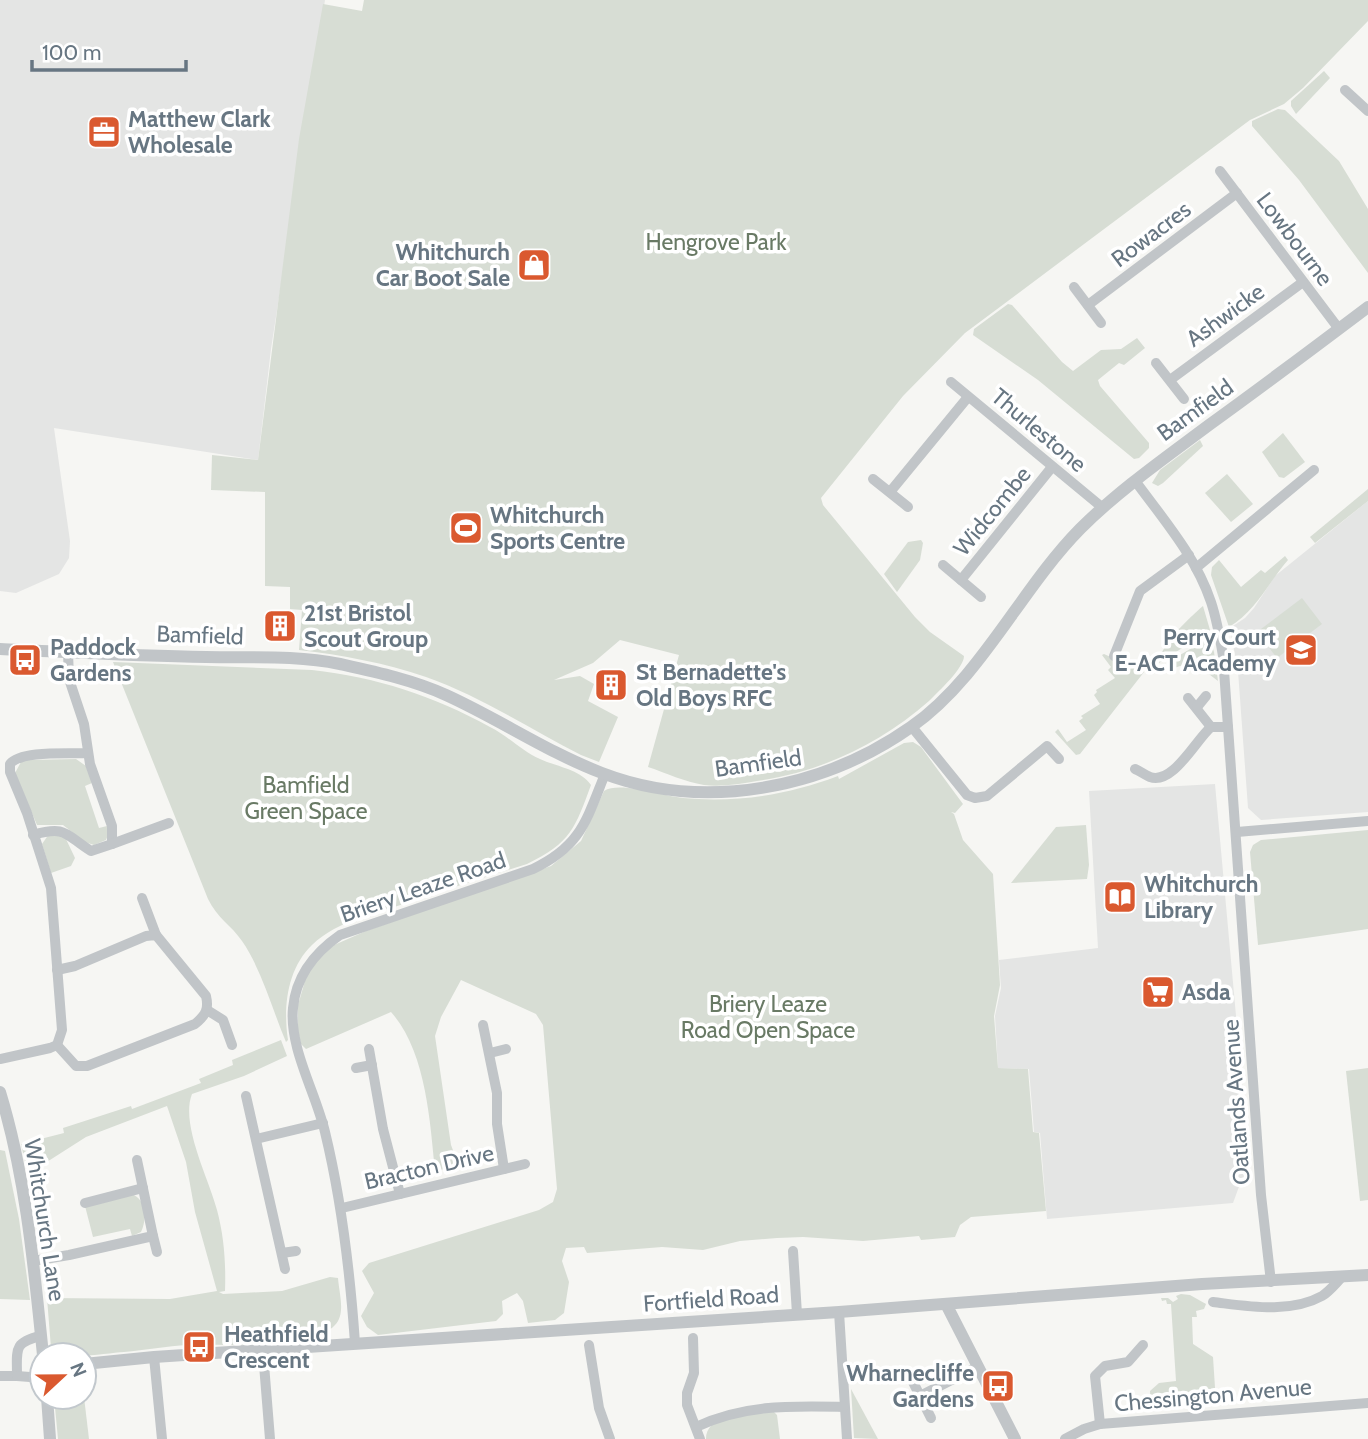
<svg xmlns="http://www.w3.org/2000/svg" width="1368" height="1439" viewBox="0 0 1368 1439" font-family="Cabin,sans-serif">
<rect width="100%" height="100%" fill="#f6f6f3"/>
<g fill="#e4e5e4">
<path d="M0,0H325L271,349L258,460L54,428L70,541L69,558L59,574L16,593L0,591Z"/>
<path d="M1368,501V812L1261,820L1248,808L1238,671L1230,628L1245,618L1254,608L1275,576Z"/>
<path d="M1215,784L1250,1170L1247,1179L1240,1184L1233,1203L1047,1219L1040,1133L1034,1132L1029,1069L998,1068L995,1016L1001,988L999,960L1098,948L1089,791Z"/>
</g>
<g fill="#d7ddd4">
<path d="M364,0H1368V21L1303,88L1284,104L1250,120L965,333L903,396L821,498L823,505L915,617L930,632L964,656C964,668 938,692 929,701C880,744 821,772 757,781C740,784 721,787 704,785C685,782 666,773 648,767L679,655L620,640L593,663L554,680L580,676L594,684L588,701L618,717L599,762L581,755C530,729 480,696 426,677C385,663 342,655 299,650L302,610L290,609V587L265,586V492L211,490L212,455L258,460L299,139L323,4L362,11Z"/>
<path d="M1324,71L1330,78L1296,114L1291,106V101Z"/>
<path d="M1278,109L1285,110L1339,161L1368,209V273L1299,180L1252,126V121Z"/>
<path d="M1008,304L1012,305L1062,362L1073,371L1101,350L1121,349L1137,338L1145,348L1124,365L1119,363L1098,380L1100,386L1149,443V448L1139,458L1134,459L1038,380L973,335L974,329Z"/>
<path d="M1283,433L1305,462L1284,478L1279,477L1262,452Z"/>
<path d="M1200,440L1203,446L1163,483L1158,486L1152,483L1160,470Z"/>
<path d="M1227,474L1253,504L1231,522L1205,493Z"/>
<path d="M1368,489V501L1315,543L1310,537Z"/>
<path d="M921,540L923,543L920,560L897,592L884,574L908,542Z"/>
<path d="M1285,556L1288,560C1268,583 1256,611 1229,627L1211,575L1212,567L1219,560L1241,587L1261,570L1265,573Z"/>
<path d="M1302,598L1322,624L1277,658L1257,632Z"/>
<path d="M1203,606L1210,630L1159,663C1159,646 1190,617 1203,606Z"/>
<path d="M1209,638L1214,652L1218,681L1193,662L1158,673L1180,655Z"/>
<path d="M1104,654L1144,672L1080,754L1076,755L1055,732L1058,729L1067,742L1086,730L1079,721L1083,718L1081,716L1100,704L1094,695L1097,692L1096,690L1115,678L1108,670L1111,667L1102,655Z"/>
<path d="M113,662L312,670C376,677 434,696 490,727C508,736 522,751 540,759C557,767 580,769 591,785C575,828 571,843 527,864C488,876 449,889 410,902C377,913 338,920 312,945C287,969 283,1008 288,1040L286,1042C272,1009 262,970 242,941C231,925 217,918 208,899Z"/>
<path d="M913,742L921,747L963,804L955,813L951,812L954,814L963,840L993,874L1000,985L994,1016L998,1068L1028,1069L1033,1132L1039,1133L1046,1211L971,1217L960,1225L955,1237L921,1240L919,1236L863,1241L803,1237L777,1238L740,1241L703,1250L662,1247L587,1253L584,1247L566,1248L562,1261L569,1282L564,1313L555,1320L528,1323L523,1301L517,1293L502,1301L503,1314L496,1321L378,1335L367,1327L361,1316L374,1293L362,1271L369,1263L539,1210L553,1202L557,1189L543,1025L536,1014L461,980L441,1017L435,1036L451,1145L459,1166L435,1171C430,1121 426,1051 391,1012L306,1049L301,1044L298,1031V1005L307,974L325,949L366,931L551,866L581,841L604,791C620,781 662,796 683,798C736,803 788,795 838,776L839,779L904,743Z"/>
<path d="M76,759L86,766L92,783L85,786L99,828L107,826L108,835L106,840L94,845L85,842L63,825H37L15,773L21,762L27,760Z"/>
<path d="M1086,825L1089,865L1087,879L1011,883L1056,827Z"/>
<path d="M1368,830V929L1258,945L1250,852L1253,845L1261,840Z"/>
<path d="M49,834L65,837L75,858L71,866L51,873L42,844Z"/>
<path d="M281,1040L287,1056L244,1076L192,1094C180,1124 209,1179 217,1210C224,1236 226,1263 225,1291L219,1292L223,1294L282,1291L330,1277L338,1278C339,1293 346,1314 335,1325C314,1350 221,1344 188,1345C167,1346 145,1350 124,1352C107,1353 60,1362 51,1348L47,1298L170,1299L217,1291L195,1212L186,1162L167,1106L86,1137L28,1174L21,1144L64,1133L63,1128L131,1106L132,1109L201,1083L199,1079L233,1065L232,1060Z"/>
<path d="M1368,1068V1200L1360,1201L1346,1071Z"/>
<path d="M0,1150L5,1151L19,1219L30,1300L0,1299Z"/>
<path d="M131,1194C147,1199 147,1220 141,1232L132,1236L130,1229L93,1237L85,1206Z"/>
<path d="M1181,1294L1190,1295L1206,1304L1204,1309L1196,1311L1197,1317H1192L1193,1344L1213,1357L1216,1403L1212,1399L1208,1404L1151,1411L1150,1391L1159,1383L1176,1381L1171,1304H1167L1166,1300L1162,1301L1161,1298H1168L1173,1302L1178,1299L1176,1296Z"/>
<path d="M851,1389L878,1439L854,1438Z"/>
<path d="M54,1397H84L89,1439H58Z"/>
<path d="M774,1412L777,1415L780,1439H706C706,1412 753,1415 774,1412Z"/>
</g>
<g fill="none" stroke-linecap="round" stroke-linejoin="round">
<g stroke="#c1c5c8" stroke-width="10">
<path d="M1345,90L1368,111"/>
<path d="M1220,171L1339,329"/>
<path d="M1074,287L1101,323"/>
<path d="M1088,305L1237,193"/>
<path d="M1156,363L1184,399"/>
<path d="M1170,380L1303,282"/>
<path d="M951,382L1103,508"/>
<path d="M873,479L908,507"/>
<path d="M1136,482C1164,520 1196,557 1211,602C1217,620 1220,638 1223,656L1261,1195L1271,1282"/>
<path d="M890,492L968,397"/>
<path d="M943,565L981,597"/>
<path d="M1196,568L1314,470"/>
<path d="M961,580L1052,467"/>
<path d="M1114,656L1140,591L1189,555"/>
<path d="M1188,698L1211,727"/>
<path d="M1197,707L1206,696"/>
<path d="M912,727L967,795L975,798L987,796L1047,746L1059,759"/>
<path d="M1135,769C1140,771 1145,775 1150,777C1173,785 1195,741 1211,727H1228"/>
<path d="M1237,832L1368,821"/>
<path d="M33,835C67,825 65,835 91,851L112,844V826L90,764L84,724L69,679L68,652"/>
<path d="M112,844L169,823"/>
<path d="M142,898L156,935"/>
<path d="M57,970L75,966L146,936L156,935L206,996C209,1009 206,1015 195,1024L87,1066H76L57,1045"/>
<path d="M207,1010L223,1020L232,1045"/>
<path d="M483,1025L497,1093V1124L504,1169"/>
<path d="M369,1049L383,1129L400,1194"/>
<path d="M490,1053L506,1049"/>
<path d="M0,1059L50,1048L57,1045L62,1030L51,888L27,813L10,772V764C21,750 69,754 87,753"/>
<path d="M356,1068L372,1065"/>
<path d="M246,1096L285,1269"/>
<path d="M256,1139L323,1123"/>
<path d="M85,1203L143,1188"/>
<path d="M342,1208L525,1164"/>
<path d="M153,1236L157,1252"/>
<path d="M793,1251L797,1314"/>
<path d="M282,1253L296,1251"/>
<path d="M33,1261L69,1255L153,1236L137,1160"/>
<path d="M1213,1302C1247,1306 1290,1314 1322,1296C1329,1292 1336,1283 1342,1277"/>
<path d="M839,1312L847,1439"/>
<path d="M693,1338L694,1373L687,1393V1405L700,1439"/>
<path d="M355,1343C350,1271 342,1202 325,1132C316,1093 289,1048 293,1008C296,976 314,953 340,935L533,869C581,846 586,821 605,774"/>
<path d="M589,1345L599,1408L610,1439"/>
<path d="M263,1352L270,1439"/>
<path d="M154,1357L162,1439"/>
<path d="M0,1376H17C17,1350 13,1342 41,1336"/>
<path d="M17,1376L30,1377"/>
<path d="M912,1380L931,1418"/>
<path d="M920,1396L977,1367"/>
<path d="M1100,1424L1095,1376L1105,1366L1128,1362L1143,1345"/>
<path d="M696,1427C744,1404 792,1406 844,1407"/>
<path d="M1065,1439L1084,1429L1100,1424L1368,1403"/>
</g>
<g stroke="#c1c5c8" stroke-width="12">
<path d="M0,649C68,652 137,656 206,657C250,658 296,655 340,664C376,672 413,680 446,695C499,719 547,752 602,773C704,812 823,789 911,727C981,678 1020,590 1080,529C1119,490 1165,458 1209,425C1263,386 1315,347 1368,307"/>
<path d="M0,1092C26,1177 34,1267 43,1355"/>
<path d="M946,1304L1015,1439"/>
<path d="M84,1364L154,1357L839,1312L1202,1284L1368,1275"/>
<path d="M47,1397L50,1439"/>
</g>
</g>
<defs>
<symbol id="office-square" viewBox="-11 -11 22 22"><rect x="-9" y="-9" width="18" height="18" rx="4" fill="#da592f" stroke="#fff"/><path d="M-6-3h4V-5.5h4V-3h4V5H-6ZM-1-4.5V-3h2v-1.5ZM-6 0V1H6V0Z" fill="#fff"/></symbol>
<symbol id="shop-square" viewBox="-11 -11 22 22"><rect x="-9" y="-9" width="18" height="18" rx="4" fill="#da592f" stroke="#fff"/><path d="M-5-2.5h2.3a2.7 3.5 0 0 1 5.4 0H5L5.5 6h-11ZM-1.5-2.5h3a1.5 2.3 0 0 0-3 0Z" fill="#fff"/></symbol>
<symbol id="stadium-square" viewBox="-11 -11 22 22"><rect x="-9" y="-9" width="18" height="18" rx="4" fill="#da592f" stroke="#fff"/><path d="M0-5a6.5 5 0 1 0 0 10a6.5 5 0 1 0 0-10ZM-3.5-1.8h7v3.6h-7Z" fill="#fff"/></symbol>
<symbol id="building-square" viewBox="-11 -11 22 22"><rect x="-9" y="-9" width="18" height="18" rx="4" fill="#da592f" stroke="#fff"/><path d="M-4-6H4V6H1V3H-1V6H-4ZM-2.5-4.3h1.7v1.8h-1.7ZM.8-4.3h1.7v1.8H.8ZM-2.5-1h1.7V.8h-1.7ZM.8-1h1.7V.8H.8Z" fill="#fff"/></symbol>
<symbol id="school-square" viewBox="-11 -11 22 22"><rect x="-9" y="-9" width="18" height="18" rx="4" fill="#da592f" stroke="#fff"/><path d="M0-5L7-2L0 1L-7-2ZM-4 1L0 2.5L4 1V4Q0 6-4 4Z" fill="#fff"/></symbol>
<symbol id="bus-square" viewBox="-11 -11 22 22"><rect x="-9" y="-9" width="18" height="18" rx="4" fill="#da592f" stroke="#fff"/><path d="M-5-6H5V4H4V6H2V4H-2V6H-4V4H-5ZM-3.5-4V0h7V-4ZM-3.5 1.2v1.5H-2V1.2ZM2 1.2v1.5H3.5V1.2Z" fill="#fff"/></symbol>
<symbol id="library-square" viewBox="-11 -11 22 22"><rect x="-9" y="-9" width="18" height="18" rx="4" fill="#da592f" stroke="#fff"/><path d="M-6-4Q-3-5.5-.7-3.5V5Q-3 3-6 4ZM6-4Q3-5.5 .7-3.5V5Q3 3 6 4Z" fill="#fff"/></symbol>
<symbol id="supermarket-square" viewBox="-11 -11 22 22"><rect x="-9" y="-9" width="18" height="18" rx="4" fill="#da592f" stroke="#fff"/><path d="M-6-5.5h2.5l.6 2H6L4.5 2H-2.5L-4.4-4H-6ZM-1.5 3.2a1.3 1.3 0 1 0 .1 0ZM3 3.2a1.3 1.3 0 1 0 .1 0Z" fill="#fff"/></symbol>
</defs>
<g fill-rule="evenodd">
<use href="#office-square" x="85" y="113" width="38" height="38"/>
<use href="#shop-square" x="515" y="246" width="38" height="38"/>
<use href="#stadium-square" x="447" y="509" width="38" height="38"/>
<use href="#building-square" x="261" y="607" width="38" height="38"/>
<use href="#school-square" x="1282" y="631" width="38" height="38"/>
<use href="#bus-square" x="6" y="641" width="38" height="38"/>
<use href="#building-square" x="592" y="666" width="38" height="38"/>
<use href="#library-square" x="1101" y="878" width="38" height="38"/>
<use href="#supermarket-square" x="1139" y="973" width="38" height="38"/>
<use href="#bus-square" x="180" y="1328" width="38" height="38"/>
<use href="#bus-square" x="979" y="1367" width="38" height="38"/>
</g>
<g text-anchor="middle" dominant-baseline="central" stroke-width="7" stroke-linejoin="round" paint-order="stroke">
<g font-size="23" font-weight="bold" fill="#677682" stroke="#fff" text-anchor="start">
<text x="128" y="119">Matthew Clark<tspan x="128" dy="26">Wholesale</tspan></text>
<text x="510" y="252" text-anchor="end">Whitchurch<tspan x="510" dy="26">Car Boot Sale</tspan></text>
<text x="490" y="515">Whitchurch<tspan x="490" dy="26">Sports Centre</tspan></text>
<text x="304" y="613">21st Bristol<tspan x="304" dy="26">Scout Group</tspan></text>
<text x="1276" y="637" text-anchor="end">Perry Court<tspan x="1276" dy="26">E-ACT Academy</tspan></text>
<text x="50" y="647">Paddock<tspan x="50" dy="26">Gardens</tspan></text>
<text x="636" y="672">St Bernadette's<tspan x="636" dy="26">Old Boys RFC</tspan></text>
<text x="1144" y="884">Whitchurch<tspan x="1144" dy="26">Library</tspan></text>
<text x="1182" y="992">Asda</text>
<text x="224" y="1334">Heathfield<tspan x="224" dy="26">Crescent</tspan></text>
<text x="974" y="1373" text-anchor="end">Wharnecliffe<tspan x="974" dy="26">Gardens</tspan></text>
</g>
<g font-size="23" fill="#677682" stroke="#fff">
<text transform="translate(1151 234) rotate(-37)">Rowacres</text>
<text transform="translate(1295 239) rotate(53)">Lowbourne</text>
<text transform="translate(1225 315) rotate(-36)">Ashwicke</text>
<text transform="translate(1195 410) rotate(-36)">Bamfield</text>
<text transform="translate(1039 430) rotate(40)">Thurlestone</text>
<text transform="translate(992 511) rotate(-51)">Widcombe</text>
<text transform="translate(200 635) rotate(2)">Bamfield</text>
<text transform="translate(758 763) rotate(-8)">Bamfield</text>
<text transform="translate(423 887) rotate(-19)">Briery Leaze Road</text>
<text transform="translate(1236 1102) rotate(-94)">Oatlands Avenue</text>
<text transform="translate(429 1167) rotate(-13)">Bracton Drive</text>
<text transform="translate(45 1220) rotate(81)">Whitchurch Lane</text>
<text transform="translate(711 1299) rotate(-4)">Fortfield Road</text>
<text transform="translate(1213 1395) rotate(-5)">Chessington Avenue</text>
</g>
<g font-size="23" fill="#697a65" stroke="#fff">
<text x="716" y="242">Hengrove Park</text>
<text x="306" y="785">Bamfield<tspan x="306" dy="26">Green Space</tspan></text>
<text x="768" y="1004">Briery Leaze<tspan x="768" dy="26">Road Open Space</tspan></text>
</g>
</g>
<g transform="translate(63 1376) rotate(68)"><circle r="33" fill="#ffffff" stroke="#c2c8cd" stroke-width="2"/>
<path d="M0-5L12 26L0 18L-12 26Z" fill="#da592f"/>
<text y="-10" font-size="19" font-weight="bold" text-anchor="middle" fill="#677682">N</text>
</g>
<path d="M32 60v10h154v-10" fill="none" stroke="#677682" stroke-width="3.5"/>
<text x="42" y="60" font-size="21" fill="#677682" stroke="#ffffff" stroke-width="5" paint-order="stroke">100 m</text>
</svg>
